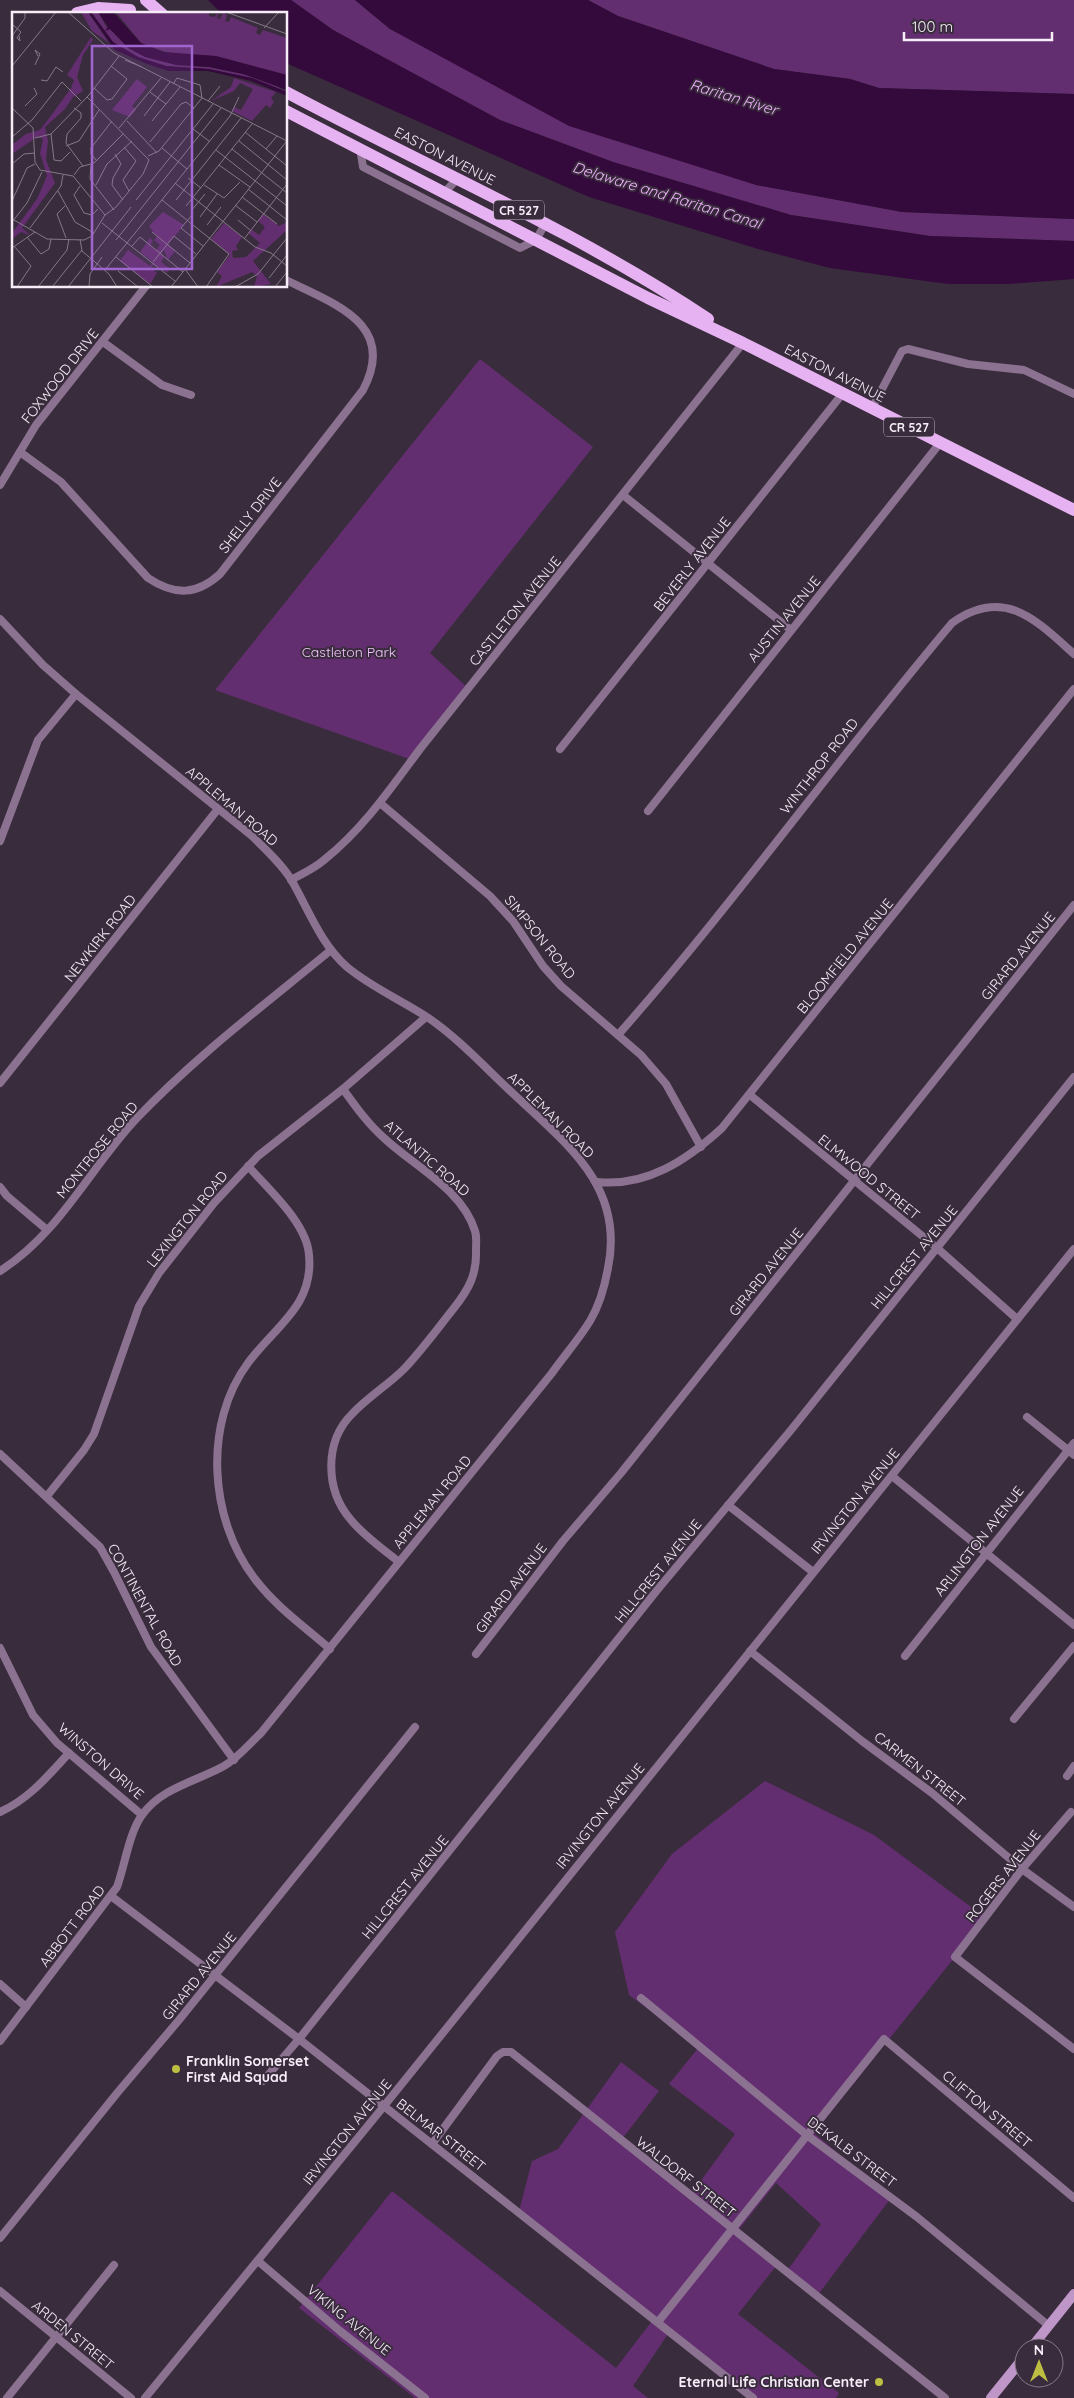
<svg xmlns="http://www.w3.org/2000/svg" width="1074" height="2398" viewBox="0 0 1074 2398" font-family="Quicksand,sans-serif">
<rect width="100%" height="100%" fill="#392c3c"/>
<g fill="#632e6f">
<path d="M291,0H355L390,29L756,185L903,212L1074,219V241L930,236L791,215L613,162L500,120L333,30Z"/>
<path d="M588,0H1074V94L879,88L850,79L774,69L618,16Z"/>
<path d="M480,359L593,447L430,653L469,689L412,760L215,690Z"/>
<path d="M765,1781L874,1835L986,1918L814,2133L891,2198L817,2296L787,2271L821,2224L776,2183L736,2233L777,2265L738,2314L839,2393L836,2398H748L668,2334L633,2386L648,2398H415L299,2308L392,2191L616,2368L652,2321L518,2215L532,2161L558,2149L621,2062L659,2091L619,2143L689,2197L735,2134L669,2084L699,2047L629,1995L615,1932L672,1854Z"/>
</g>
<g fill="#34093c">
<path d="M208,0H291L333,30L500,120L613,162L791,215L930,236L1074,241V279L1009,284H948L830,268L758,249L589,197L286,63V14H222Z"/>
<path d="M355,0H588L618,16L774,69L850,79L879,88L1074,94V219L902,212L756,185L569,126L390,29Z"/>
</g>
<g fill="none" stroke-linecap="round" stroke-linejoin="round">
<g stroke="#8c7291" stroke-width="8">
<path d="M360,148L363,167L520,248L536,240L545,224"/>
<path d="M445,192L457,179"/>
<path d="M103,342L162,385L191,395"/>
<path d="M872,408L902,351L908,349L968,364L1024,370L1074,394"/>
<path d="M20,452L61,482L148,578C175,596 197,595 220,574L363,390C398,324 334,304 286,280"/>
<path d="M0,485L36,425L146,286"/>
<path d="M623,495L791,630"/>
<path d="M0,619L43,665L76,694L252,836C266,850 282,864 292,881C309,911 321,944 347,967C371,987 401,1000 427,1017C461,1040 490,1073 520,1100C572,1148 624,1190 608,1268C605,1285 599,1306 590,1321C579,1339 564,1356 552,1373L261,1733C249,1744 238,1758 224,1766C197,1781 161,1788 142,1815C129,1833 125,1865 117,1887L0,2041"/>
<path d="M560,749L843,393"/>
<path d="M380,803L490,896L513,921L543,966L561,986L641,1055L666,1084L701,1147"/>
<path d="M648,811L940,443"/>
<path d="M0,841L38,740L76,694"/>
<path d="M291,880C302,874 315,868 324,860C363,829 391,788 420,749L743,343"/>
<path d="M618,1035C735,902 838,758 952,623C1004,586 1036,620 1074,654"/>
<path d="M0,1083L218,809"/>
<path d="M343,1089C356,1107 368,1124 384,1138C415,1167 462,1189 475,1231C477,1237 476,1243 476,1250C477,1274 469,1289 454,1308C438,1328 422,1350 404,1369C388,1385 368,1397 352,1414C324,1442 325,1490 351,1520C364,1536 383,1549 399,1562"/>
<path d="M750,1095L937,1248L1017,1319"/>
<path d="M248,1166C268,1189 307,1223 309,1255C314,1306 275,1326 248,1363C203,1423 209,1520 255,1579C275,1606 305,1627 330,1649"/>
<path d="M597,1182C647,1187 687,1160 722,1128L1074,689"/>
<path d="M0,1187L7,1196L46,1229"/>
<path d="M0,1271C59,1234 90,1168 136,1119C195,1057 264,1005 331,950"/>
<path d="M1027,1417L1074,1455"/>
<path d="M0,1454L100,1547L114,1572L151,1647L234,1760"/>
<path d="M892,1476L1074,1625"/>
<path d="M47,1496L84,1450L94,1434L139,1306L159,1273L214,1203L258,1156L343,1089L426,1017"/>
<path d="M728,1505L813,1572"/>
<path d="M0,1648L33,1715L57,1743L142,1815"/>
<path d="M750,1651L862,1741L932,1793L1022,1869L1074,1907"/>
<path d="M476,1654L563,1541L621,1473L1074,905"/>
<path d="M905,1656L1074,1443"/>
<path d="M1014,1719L1074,1646"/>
<path d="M1067,1776L1074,1766"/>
<path d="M0,1812C29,1799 48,1776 69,1753"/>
<path d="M1071,1812L1022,1869L955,1957L1074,2049"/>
<path d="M111,1896L299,2039L753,2398"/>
<path d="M0,1984L26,2007"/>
<path d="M641,1998L808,2136L917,2217L1049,2326"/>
<path d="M263,2081L299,2039L658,1589L791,1430L1074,1077"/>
<path d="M432,2144L497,2056L503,2052H511L945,2398"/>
<path d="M0,2238L118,2092L179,2020L415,1727"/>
<path d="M258,2261L340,2331L425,2398"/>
<path d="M0,2291L131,2398"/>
<path d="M658,2322L884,2039L1074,2198"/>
<path d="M7,2398L114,2265"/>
<path d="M145,2398L384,2106L1074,1249"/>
</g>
<g stroke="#bf96c8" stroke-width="10">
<path d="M1031,2348L1074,2294"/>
<path d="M991,2398L1024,2357"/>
</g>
<g stroke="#e7b2f2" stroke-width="12">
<path d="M146,0L162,14"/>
<path d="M77,13L98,8L130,10"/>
<path d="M286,92C427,167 575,230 708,319"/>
<path d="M286,111L648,298L743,343L1074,510"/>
</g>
</g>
<g fill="#bdbf43" stroke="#392c3c" stroke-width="2">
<circle cx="176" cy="2069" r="5"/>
<circle cx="879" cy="2382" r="5"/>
</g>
<g text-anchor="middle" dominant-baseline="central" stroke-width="4" stroke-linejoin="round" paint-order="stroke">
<g fill="#392c3c" stroke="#bdb3c0" stroke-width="1">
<rect x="494" y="200.5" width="50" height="19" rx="4"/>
<rect x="884" y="417.5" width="50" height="19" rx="4"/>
</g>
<g font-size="12" font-weight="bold" fill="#f6edf8">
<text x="519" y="210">CR 527</text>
<text x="909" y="427">CR 527</text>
</g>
<g font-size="14" fill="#f6edf8" stroke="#392c3c">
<text transform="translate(445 156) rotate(27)">EASTON AVENUE</text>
<text transform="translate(835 373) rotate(27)">EASTON AVENUE</text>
<text transform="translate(60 376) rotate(-52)">FOXWOOD DRIVE</text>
<text transform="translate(250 515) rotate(-52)">SHELLY DRIVE</text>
<text transform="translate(692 564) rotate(-52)">BEVERLY AVENUE</text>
<text transform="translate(515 611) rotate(-51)">CASTLETON AVENUE</text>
<text transform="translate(784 619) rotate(-51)">AUSTIN AVENUE</text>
<text transform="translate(819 766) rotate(-52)">WINTHROP ROAD</text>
<text transform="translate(232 806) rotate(40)">APPLEMAN ROAD</text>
<text transform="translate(540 937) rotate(51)">SIMPSON ROAD</text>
<text transform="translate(100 938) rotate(-52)">NEWKIRK ROAD</text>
<text transform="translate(845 956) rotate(-51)">BLOOMFIELD AVENUE</text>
<text transform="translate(1018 956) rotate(-51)">GIRARD AVENUE</text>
<text transform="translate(551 1115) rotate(45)">APPLEMAN ROAD</text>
<text transform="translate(97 1150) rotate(-51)">MONTROSE ROAD</text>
<text transform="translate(427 1158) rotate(41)">ATLANTIC ROAD</text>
<text transform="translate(869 1177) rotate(39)">ELMWOOD STREET</text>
<text transform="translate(187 1219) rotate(-51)">LEXINGTON ROAD</text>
<text transform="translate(914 1257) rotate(-51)">HILLCREST AVENUE</text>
<text transform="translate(766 1272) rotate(-51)">GIRARD AVENUE</text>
<text transform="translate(855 1501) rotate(-51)">IRVINGTON AVENUE</text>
<text transform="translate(432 1502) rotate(-51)">APPLEMAN ROAD</text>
<text transform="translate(979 1541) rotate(-52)">ARLINGTON AVENUE</text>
<text transform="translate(658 1571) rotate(-51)">HILLCREST AVENUE</text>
<text transform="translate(511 1588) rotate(-53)">GIRARD AVENUE</text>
<text transform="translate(145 1605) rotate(61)">CONTINENTAL ROAD</text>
<text transform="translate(101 1761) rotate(41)">WINSTON DRIVE</text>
<text transform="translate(920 1769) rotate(38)">CARMEN STREET</text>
<text transform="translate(600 1816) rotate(-51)">IRVINGTON AVENUE</text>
<text transform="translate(1003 1876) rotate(-52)">ROGERS AVENUE</text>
<text transform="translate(405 1887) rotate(-51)">HILLCREST AVENUE</text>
<text transform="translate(72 1926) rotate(-53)">ABBOTT ROAD</text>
<text transform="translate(199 1976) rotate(-51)">GIRARD AVENUE</text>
<text transform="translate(987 2109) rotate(40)">CLIFTON STREET</text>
<text transform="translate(347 2132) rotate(-51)">IRVINGTON AVENUE</text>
<text transform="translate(441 2135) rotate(38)">BELMAR STREET</text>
<text transform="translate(852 2152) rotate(37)">DEKALB STREET</text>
<text transform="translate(686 2177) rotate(38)">WALDORF STREET</text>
<text transform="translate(349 2320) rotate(39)">VIKING AVENUE</text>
<text transform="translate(73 2335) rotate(39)">ARDEN STREET</text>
</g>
<g font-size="14" fill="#f4c5ff" stroke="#392c3c">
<text x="349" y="652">Castleton Park</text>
</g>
<g font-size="14" font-weight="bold" fill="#f6edf8" stroke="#392c3c" text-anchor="start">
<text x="186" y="2061">Franklin Somerset<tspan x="186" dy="16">First Aid Squad</tspan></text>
<text x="869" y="2382" text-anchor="end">Eternal Life Christian Center</text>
</g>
<g font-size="15" font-style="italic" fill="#f0b1fd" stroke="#392c3c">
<text transform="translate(734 97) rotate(17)">Raritan River</text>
<text transform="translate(667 195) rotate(17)">Delaware and Raritan Canal</text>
</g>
</g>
<g transform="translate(12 12)">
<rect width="275" height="275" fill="#392c3c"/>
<path d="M69,0H76L97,31L80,19ZM79,0H86L95,16L164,53L197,55L231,62L253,68L275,80L240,66L197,57L154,54L126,45L101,30ZM104,0H197V4L202,5L207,0L205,6L208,7L211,1L215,3L213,9L217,10L219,5L246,16L244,21L248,23L251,18L275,26V63L203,44L162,42L138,35L129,31ZM79,25L81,28L71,43L65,65L71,79L61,85L53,97L33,115L36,129L34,148L43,171L10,216L19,224L9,220L0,227V221L25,187L35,164L28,141L31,127L25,125L0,142V133L14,122L28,118L38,105L59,76L62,68L55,63ZM222,66L264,80L259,86L262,90L258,96L254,93L240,109L220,99L222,95L229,98L241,77L228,71L222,79L199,89L219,75ZM125,67L135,75L120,94L124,98L118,105L100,98ZM151,200L172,213L156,232L163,239L156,248L152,238L149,242L152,245L149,250L158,257L155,261L142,252L139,256L145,261L138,272L108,249L116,238L138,254L141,250L128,240L138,226L141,229L138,234L144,238L148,233L142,228L145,225L137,214ZM251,202L267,214L275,210V218L241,249L259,272L242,275L245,264L240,260L204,275L210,264L205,260L218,243L199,227L212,211L230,225L224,234L226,238L220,239L221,246L234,245L248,231L236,221L239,217L247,223L253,215L246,209Z" fill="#632e6f"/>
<path d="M76,0H79L101,30L126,45L154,54L197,57L240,66L275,80V84L239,69L196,59H157L135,52L103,38ZM86,0H101L129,31L152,40L204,44L275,63V78L231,62L197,55L164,53L133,45L116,36L98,17L93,19L96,15Z" fill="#34093c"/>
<path fill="none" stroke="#857987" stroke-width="1" d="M56,0L102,41L275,129M214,0L275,22M0,12L9,20L5,26L8,29L7,24M252,16L267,0M0,24L13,6V0M113,48L130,55M23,53L28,42L23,38L26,44M0,54L44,0M29,68L35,69L44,55L51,60M82,76L95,88L100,87L115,67L99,54M138,80L154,92M75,85L137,148L131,162L104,195L93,203M196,89L208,74M13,94L25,82L22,76M0,96L21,116L23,150L28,158L61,164L93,203M62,96L69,101V106L55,122L54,131L71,154M132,104L158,70M115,109L145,141M140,109L168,75M107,116L149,66M181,117L197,129M233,120L275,154M39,122L42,148L49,149L58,140M0,125L20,108L50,70L69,89M23,126L39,122L77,83L107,44M227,129L275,168M138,130L169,92L174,90L182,96M54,134L67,129L87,98M112,135L124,149L111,168L117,179M150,136L175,157M220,137L275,181M254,137L265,124M204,138L275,194M103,142L109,152L101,166L100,173L111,188M136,144L147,139L190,86L188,73L165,66L161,72M84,148L79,142V136L100,109M0,152L12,142L23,141M79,153L78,167L102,198M207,153L238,175M62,163L68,155L82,151L111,122M176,166L189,176M163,171L243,235L259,241L275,254M84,173L95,152L120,129M192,173L212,186L228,170M68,174L62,183L72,201L80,203L86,197M236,177L275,208M46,179L63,210L82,221M230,185L265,212M124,188L201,92M150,188L217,242L194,275M164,188L229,106M0,189L15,156L23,152M223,193L245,210M53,194L45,202L54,226M174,194L240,112M179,199L193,182M180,203L169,216L191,234M188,205L205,182M2,208L35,227L72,228L80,224L93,203M226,208L238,218M0,210L15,191L30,160M90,211L163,269M195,213L209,195M18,216L49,174L51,163M140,220L178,251M15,225L29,242L37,237L39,227M68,227L70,239L97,262L105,275M232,227L275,172M104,228L209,96M2,234L19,254L5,275M120,234L128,225L171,260M0,236L23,220M104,245L141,275M141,250L162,224L184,242M173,257L186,275M93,258L218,104L227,85M106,259L126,275M257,266L275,243M41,274L70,238M26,275L55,238L57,227M56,275L119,195M77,275L78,262L90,245M159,275L274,130M223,275L246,262L275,226M263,275L275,260"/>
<path fill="#a066d0" fill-opacity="0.15" stroke="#a066d0" stroke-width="2.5" d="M80,34H180V257H80Z"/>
<rect width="275" height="275" fill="none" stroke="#f6edf8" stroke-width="2.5"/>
</g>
<g transform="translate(1039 2363)"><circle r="24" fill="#392c3c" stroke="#857987"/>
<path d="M0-4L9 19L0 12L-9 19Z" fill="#bdbf43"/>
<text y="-8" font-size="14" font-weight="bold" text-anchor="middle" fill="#f6edf8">N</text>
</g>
<path d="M904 32v8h148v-8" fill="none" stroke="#f6edf8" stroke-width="2.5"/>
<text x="912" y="32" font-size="15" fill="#f6edf8" stroke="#392c3c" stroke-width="4" paint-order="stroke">100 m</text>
</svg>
